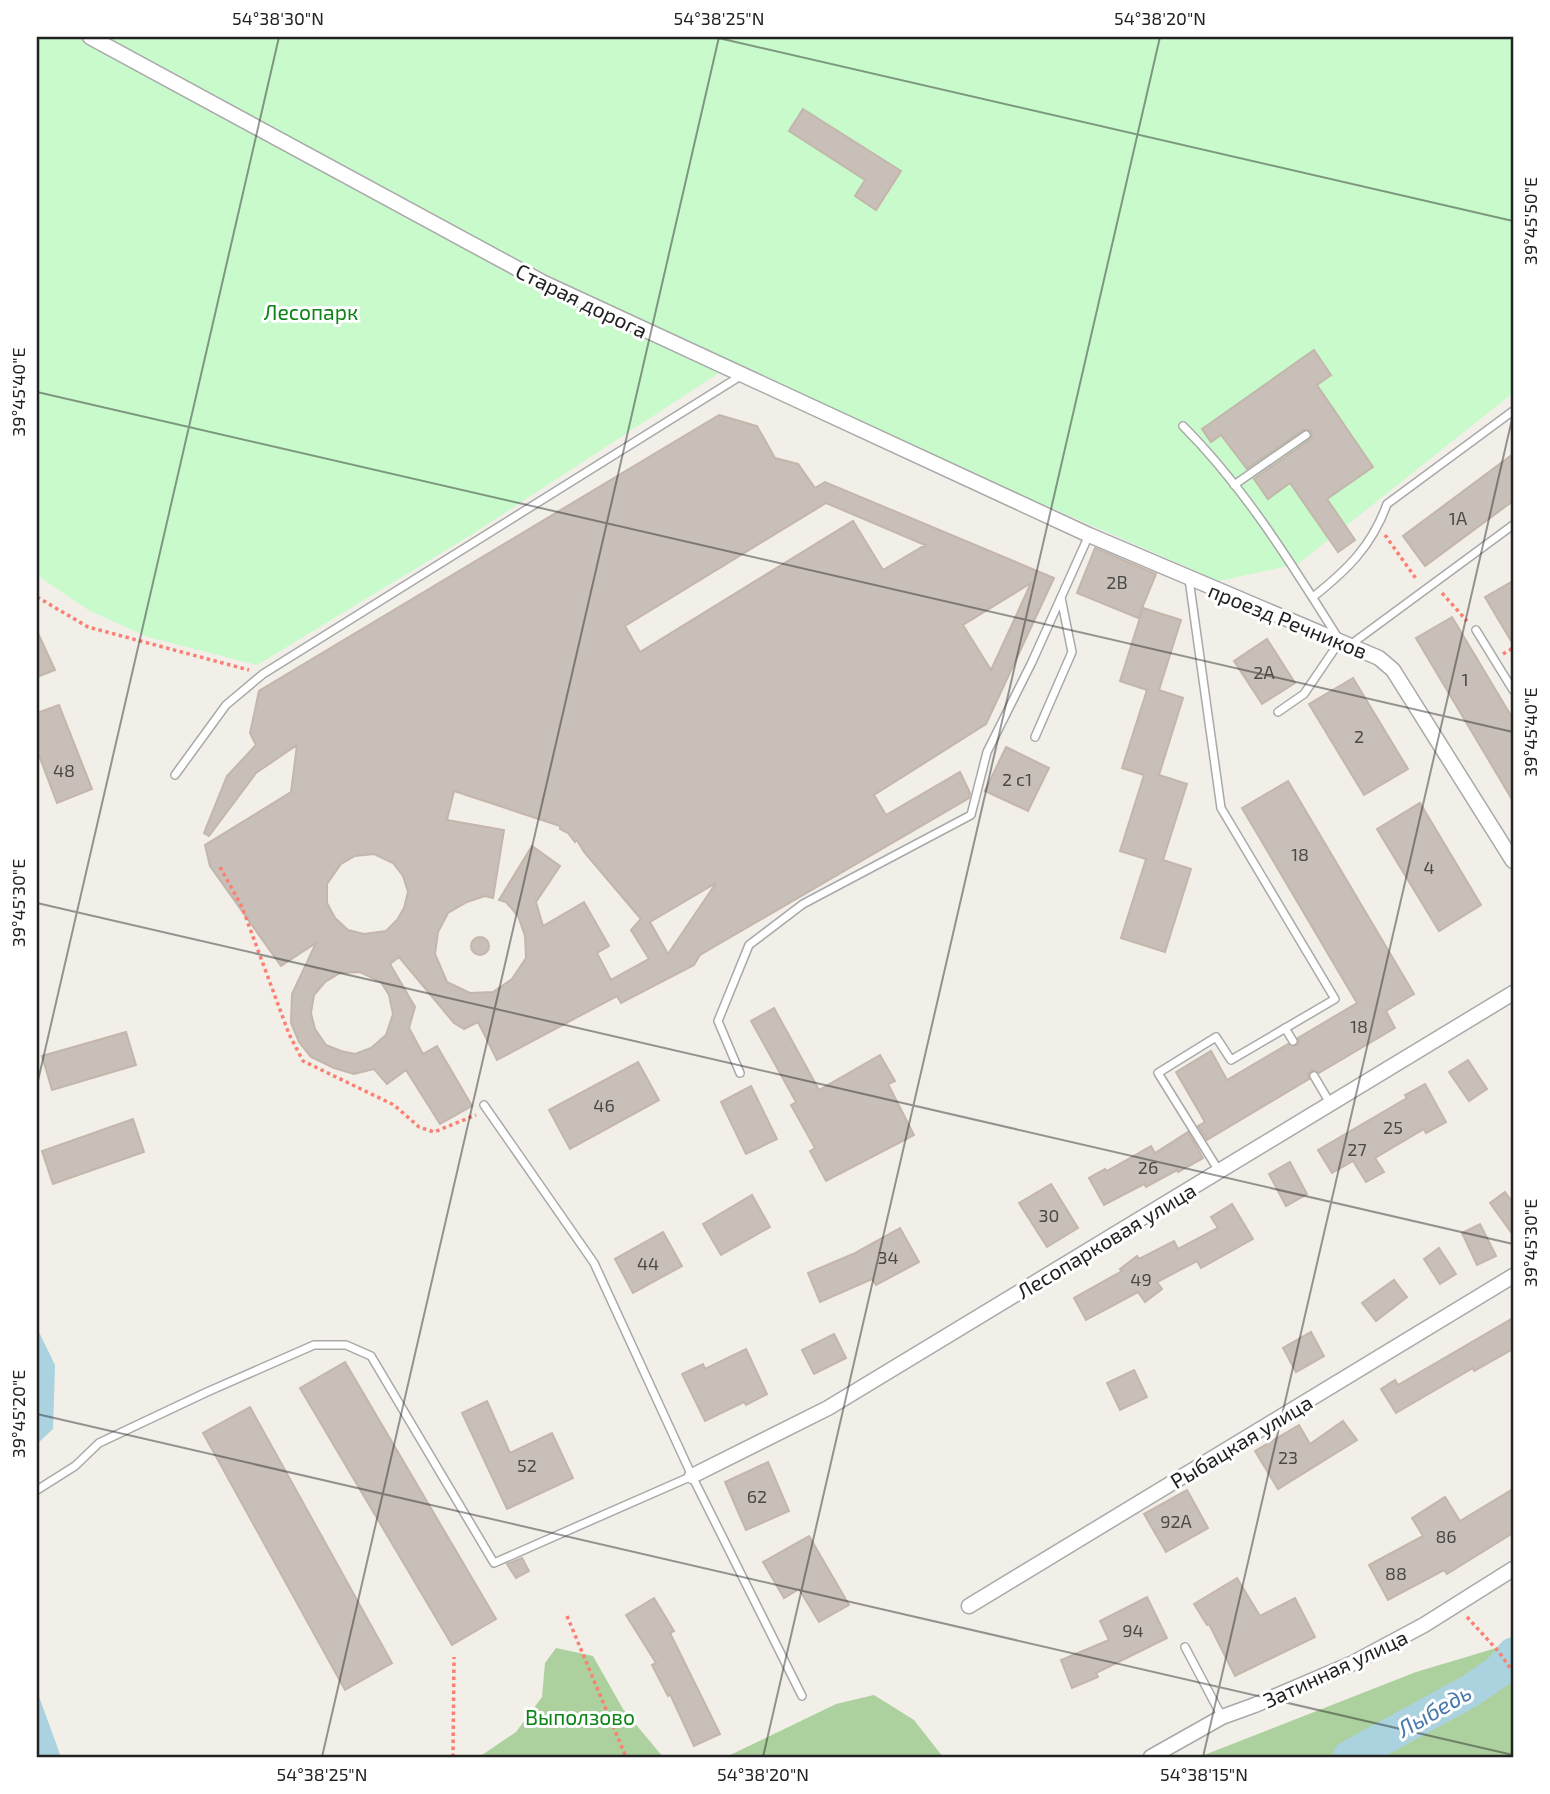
<svg xmlns="http://www.w3.org/2000/svg" width="1550" height="1794" viewBox="0 0 1550 1794" font-family="'Exo 2',sans-serif">
<rect width="100%" height="100%" fill="#f2efe9"/>
<g fill="#add19e">
<path d="M1513,1643V1757H1199L1416,1672Z"/>
<path d="M556,1648L593,1656L623,1709L663,1757H479L516,1732L542,1697L545,1663Z"/>
<path d="M874,1695L914,1720L943,1757H726L836,1704Z"/>
</g>
<path fill="#c8facc" d="M37,37H1513V393L1298,564L1219,581L728,367L471,535L257,665L148,637L90,611L37,575Z"/>
<g fill="#aad3df">
<path d="M37,1328L55,1365L53,1429L37,1444Z"/>
<path d="M37,1691L61,1757H37Z"/>
</g>
<g fill="none" stroke-linecap="round" stroke-linejoin="round">
<path stroke="#aad3df" stroke-width="33" d="M1349,1757L1470,1691L1499,1671L1513,1654"/>
</g>
<g fill="#c7bfb8" stroke="#c4b6ab" stroke-width="2" fill-rule="evenodd">
<path d="M803,109L901,171L876,210L855,196L865,180L789,131Z"/>
<path d="M1314,350L1331,375L1317,385L1373,467L1327,499L1355,540L1338,552L1290,483L1268,499L1254,479L1309,440L1312,435L1311,431L1303,430L1247,469L1221,435L1211,442L1202,429Z"/>
<path d="M719,415L757,426L775,458L798,464L815,488L825,482L1054,578L986,724L874,795L886,815L960,772L970,793L969,798L700,955L694,965L621,1003L617,996L497,1060L478,1022L464,1029L454,1023L399,957L390,964L415,1007L409,1028L423,1054L437,1046L472,1106L440,1124L406,1070L387,1084L374,1069L354,1074L334,1068L311,1057L299,1042L291,1023L292,994L316,943L281,966L210,866L205,845L291,792L297,745L256,773L209,836L204,833L227,776L256,745L250,733L259,691ZM826,503L925,545L883,570L853,521L640,652L625,626ZM1031,583L991,670L963,625ZM454,791L560,826V829L568,833L575,842L577,840L584,852L641,919L631,930L649,959L611,980L597,953L609,946L584,902L543,926L536,902L560,866L532,846L499,900L506,902L518,916L525,936L526,958L512,979L493,992L470,993L447,982L435,954L438,932L448,913L467,902L485,896L493,898L504,830L447,820ZM374,854L393,863L403,876L408,892L404,908L397,920L386,931L364,934L348,930L335,918L327,903V884L341,864L355,856ZM716,883L668,954L650,922ZM360,972L381,982L389,995L393,1014L386,1035L371,1048L355,1054L341,1051L326,1045L315,1029L311,1013L314,995L325,982L340,973Z"/>
<path d="M1513,454V501L1425,566L1403,536Z"/>
<path d="M1095,548L1156,574L1138,618L1077,593Z"/>
<path d="M1513,581V644L1485,597Z"/>
<path d="M1143,608L1181,620L1159,690L1183,698L1159,775L1187,784L1163,860L1191,869L1165,952L1121,938L1146,859L1120,851L1144,775L1122,768L1147,690L1120,681Z"/>
<path d="M1452,617L1513,719V801L1416,638Z"/>
<path d="M37,631L55,670L37,677Z"/>
<path d="M1267,639L1295,683L1262,704L1234,661Z"/>
<path d="M1353,678L1408,769L1364,795L1309,704Z"/>
<path d="M59,705L92,789L57,803L37,750V713Z"/>
<path d="M1006,747L1049,768L1028,811L985,791Z"/>
<path d="M1288,781L1414,994L1386,1011L1395,1028L1319,1073L1312,1070L1308,1074L1309,1079L1207,1140L1198,1126L1205,1122L1176,1072L1211,1051L1227,1080L1288,1044L1296,1046L1299,1043L1298,1038L1357,1003L1242,808Z"/>
<path d="M1420,803L1481,905L1439,931L1377,829Z"/>
<circle cx="480" cy="946" r="9"/>
<path d="M774,1008L819,1090L880,1055L895,1081L888,1084L914,1135L826,1181L810,1151L815,1148L791,1105L796,1102L751,1021Z"/>
<path d="M126,1032L136,1065L52,1090L42,1056Z"/>
<path d="M1468,1060L1487,1089L1469,1101L1449,1072Z"/>
<path d="M638,1062L659,1100L570,1149L549,1110Z"/>
<path d="M1425,1084L1446,1122L1426,1133L1424,1129L1375,1158L1384,1172L1366,1182L1353,1161L1332,1173L1318,1150L1407,1098L1405,1095Z"/>
<path d="M751,1086L777,1139L746,1154L721,1102Z"/>
<path d="M133,1119L144,1152L53,1184L42,1151Z"/>
<path d="M1188,1132L1203,1158L1178,1172L1177,1170L1146,1187L1144,1184L1104,1205L1089,1178L1105,1169L1107,1171L1151,1146L1155,1153Z"/>
<path d="M1290,1162L1307,1194L1286,1206L1269,1174Z"/>
<path d="M1051,1184L1078,1228L1047,1247L1019,1203Z"/>
<path d="M1505,1192L1513,1203V1235L1490,1203Z"/>
<path d="M752,1195L770,1227L721,1255L703,1224Z"/>
<path d="M1232,1204L1253,1239L1201,1268L1197,1261L1157,1282L1162,1289L1145,1302L1138,1292L1086,1320L1074,1298L1122,1271L1120,1269L1137,1256L1139,1259L1174,1241L1178,1249L1218,1228L1211,1217Z"/>
<path d="M1480,1224L1496,1256L1477,1265L1462,1233Z"/>
<path d="M900,1228L919,1262L876,1285L872,1279L820,1302L808,1273L853,1254Z"/>
<path d="M663,1232L682,1266L633,1293L615,1259Z"/>
<path d="M1439,1248L1456,1274L1440,1284L1424,1259Z"/>
<path d="M1394,1280L1407,1297L1376,1321L1362,1303Z"/>
<path d="M1513,1318V1349L1474,1371L1473,1368L1396,1413L1381,1389L1395,1380L1398,1385Z"/>
<path d="M1311,1332L1324,1356L1296,1372L1283,1348Z"/>
<path d="M834,1334L846,1358L814,1374L802,1350Z"/>
<path d="M746,1349L767,1394L746,1405L744,1402L705,1421L682,1374L703,1364L705,1369Z"/>
<path d="M345,1362L496,1619L452,1645L300,1388Z"/>
<path d="M1134,1370L1147,1397L1120,1410L1107,1383Z"/>
<path d="M487,1401L510,1453L552,1433L573,1478L507,1509L462,1413Z"/>
<path d="M250,1407L392,1663L345,1690L203,1433Z"/>
<path d="M1343,1421L1357,1440L1278,1489L1255,1451L1299,1425L1310,1444Z"/>
<path d="M768,1462L789,1511L746,1530L725,1482Z"/>
<path d="M1513,1489V1533L1447,1574L1444,1570L1388,1600L1369,1565L1423,1536L1412,1518L1445,1497L1460,1521Z"/>
<path d="M1187,1490L1208,1528L1166,1552L1144,1514Z"/>
<path d="M809,1536L849,1605L819,1622L799,1589L784,1598L763,1562Z"/>
<path d="M522,1558L529,1571L516,1578L507,1564Z"/>
<path d="M1237,1578L1260,1616L1295,1598L1315,1637L1235,1676L1209,1624L1207,1625L1194,1604Z"/>
<path d="M1147,1597L1167,1638L1096,1673L1098,1677L1072,1688L1061,1660L1109,1640L1100,1621Z"/>
<path d="M654,1598L674,1631L670,1633L720,1734L694,1746L670,1694L668,1696L652,1665L656,1663L626,1615Z"/>
</g>
<g fill="none" stroke-linecap="round" stroke-linejoin="round">
<defs>
<g id="service">
<path d="M1183,426C1245,488 1293,566 1340,641L1304,694L1278,712"/>
<path d="M1234,485L1306,435"/>
<path d="M1189,579L1221,808L1335,999L1231,1060L1216,1037L1158,1073L1219,1171"/>
<path d="M1313,597C1347,570 1372,546 1387,504L1513,411"/>
<path d="M1476,630L1513,690"/>
<path d="M1350,645L1513,525"/>
<path d="M1035,737L1072,652L1061,598"/>
<path d="M175,775L226,705L263,674L742,375"/>
<path d="M1285,1028L1293,1041"/>
<path d="M740,1073L718,1021L749,945L803,904L971,815L987,752L1032,662L1089,535"/>
<path d="M1314,1076L1330,1103"/>
<path d="M484,1105L594,1263L692,1476L802,1696"/>
<path d="M37,1490L75,1466L99,1443L207,1392L314,1345H346L371,1356L494,1563L692,1476"/>
<path d="M1185,1647L1222,1717"/>
</g>
<g id="minor">
<path d="M90,37L542,282L1089,535L1379,658L1393,670L1513,861"/>
<path d="M692,1476L828,1408L1513,993"/>
<path d="M969,1606L1513,1276"/>
<path d="M1151,1757L1222,1717L1255,1705L1353,1663L1424,1625L1513,1569"/>
</g>
</defs>
<use href="#service" stroke="#a9a9a9" stroke-width="10"/>
<use href="#minor" stroke="#a9a9a9" stroke-width="17"/>
<g stroke="#fa8072" stroke-width="3.5" stroke-dasharray="3.5 3.5" stroke-linecap="butt">
<path d="M1385,535L1417,580"/>
<path d="M1442,593L1467,621"/>
<path d="M37,597L88,627L249,670"/>
<path d="M1503,654L1513,648"/>
<path d="M220,867L242,907L289,1034L303,1061L394,1105L419,1127L434,1132L476,1115"/>
<path d="M567,1616L626,1757"/>
<path d="M1467,1617L1499,1652L1513,1672"/>
<path d="M453,1757L454,1657"/>
</g>
<use href="#service" stroke="#fff" stroke-width="7"/>
<use href="#minor" stroke="#fff" stroke-width="14"/>
</g>
<path fill="none" stroke="#222" stroke-width="2" stroke-opacity="0.45" d="M714,37L1513,221M37,392L1513,732M37,903L1513,1244M37,1085L279,37M37,1414L1513,1755M322,1757L719,37M763,1757L1160,37M1203,1757L1513,415"/>
<g text-anchor="middle" dominant-baseline="central" stroke-width="6" stroke-linejoin="round" paint-order="stroke">
<g font-size="18" fill="#4b4948">
<text x="1458" y="518">1А</text>
<text x="1117" y="582">2В</text>
<text x="1264" y="672">2А</text>
<text x="1465" y="679">1</text>
<text x="1359" y="736">2</text>
<text x="64" y="770">48</text>
<text x="1017" y="779">2 с1</text>
<text x="1300" y="854">18</text>
<text x="1429" y="867">4</text>
<text x="1359" y="1026">18</text>
<text x="604" y="1105">46</text>
<text x="1393" y="1127">25</text>
<text x="1357" y="1149">27</text>
<text x="1148" y="1167">26</text>
<text x="1049" y="1215">30</text>
<text x="888" y="1257">34</text>
<text x="648" y="1263">44</text>
<text x="1141" y="1279">49</text>
<text x="1288" y="1457">23</text>
<text x="527" y="1465">52</text>
<text x="757" y="1496">62</text>
<text x="1176" y="1521">92А</text>
<text x="1446" y="1536">86</text>
<text x="1396" y="1573">88</text>
<text x="1133" y="1630">94</text>
</g>
<g font-size="21" fill="#222" stroke="#fff">
<text transform="translate(582 300) rotate(26)">Старая дорога</text>
<text transform="translate(1288 620) rotate(22)">проезд Речников</text>
<text transform="translate(1106 1240) rotate(-31)">Лесопарковая улица</text>
<text transform="translate(1241 1441) rotate(-31)">Рыбацкая улица</text>
<text transform="translate(1335 1668) rotate(-25)">Затинная улица</text>
</g>
<g font-size="21" fill="#0c8416" stroke="#fff">
<text x="311" y="311">Лесопарк</text>
<text x="580" y="1716">Выползово</text>
</g>
<g font-size="23" font-style="italic" fill="#4a7aab" stroke="#fff">
<text transform="translate(1434 1710) rotate(-30)">Лыбедь</text>
</g>
</g>
<rect width="1550" height="1794" fill="none" stroke="#ffffff" stroke-width="77"/>
<rect x="38" y="38" width="1474" height="1718" fill="none" stroke="#222" stroke-width="2.5"/>
<g font-size="18" text-anchor="middle" fill="#222">
<text x="278" y="25">54°38'30"N</text>
<text x="719" y="25">54°38'25"N</text>
<text x="1160" y="25">54°38'20"N</text>
<text transform="translate(1531 221) rotate(-90)" y="6">39°45'50"E</text>
<text transform="translate(19 392) rotate(-90)" y="6">39°45'40"E</text>
<text transform="translate(1531 732) rotate(-90)" y="6">39°45'40"E</text>
<text transform="translate(19 903) rotate(-90)" y="6">39°45'30"E</text>
<text transform="translate(1531 1243) rotate(-90)" y="6">39°45'30"E</text>
<text transform="translate(19 1414) rotate(-90)" y="6">39°45'20"E</text>
<text x="322" y="1781">54°38'25"N</text>
<text x="763" y="1781">54°38'20"N</text>
<text x="1204" y="1781">54°38'15"N</text>
</g>
</svg>
